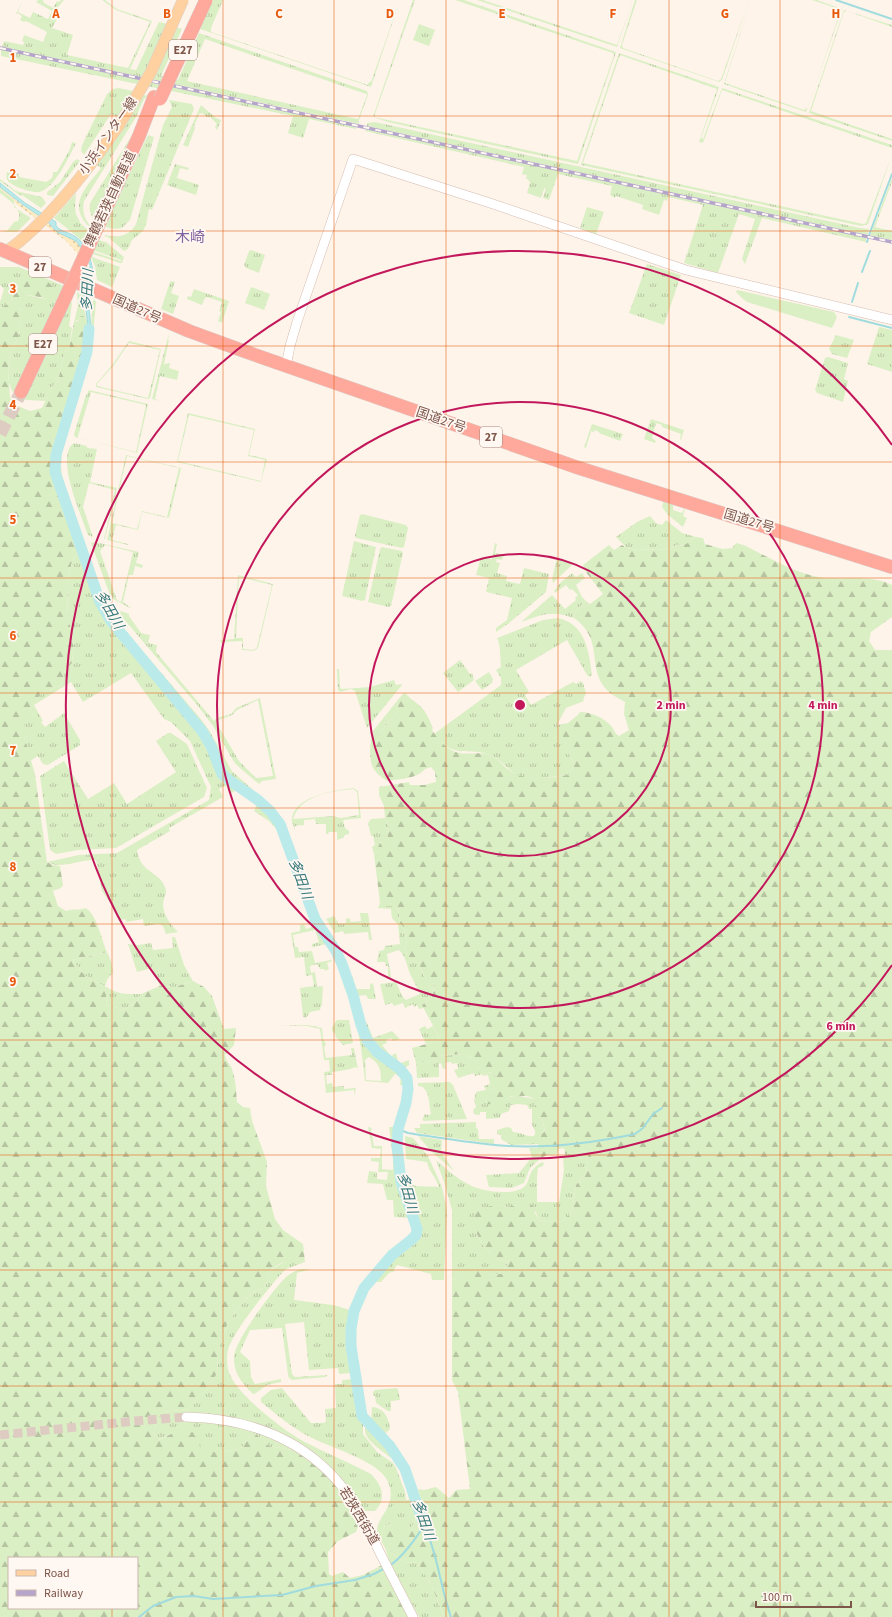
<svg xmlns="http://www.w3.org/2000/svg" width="892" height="1617" viewBox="0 0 892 1617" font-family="'Source Sans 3','Noto Sans JP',sans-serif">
<defs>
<pattern id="grass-tufts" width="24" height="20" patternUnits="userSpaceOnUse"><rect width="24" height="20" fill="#dbefc5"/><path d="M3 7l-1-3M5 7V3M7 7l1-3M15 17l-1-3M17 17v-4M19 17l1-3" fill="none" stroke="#b7c4a2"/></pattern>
<pattern id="forest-firs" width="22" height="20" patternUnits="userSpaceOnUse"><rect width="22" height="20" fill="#dbefc5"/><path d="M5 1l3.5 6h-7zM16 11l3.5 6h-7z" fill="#b7c4a2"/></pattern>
<pattern id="sand-dots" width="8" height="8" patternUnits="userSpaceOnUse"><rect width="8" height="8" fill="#ffebc3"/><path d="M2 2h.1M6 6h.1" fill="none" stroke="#d4c1a0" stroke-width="1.8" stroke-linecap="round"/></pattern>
</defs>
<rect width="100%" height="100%" fill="#fef4ea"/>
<g fill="url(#grass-tufts)" fill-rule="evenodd">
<path d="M23,0L18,12L30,18L33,12L48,19L52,11L36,2L38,0H43L44,3L53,8L57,1L59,2L61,0H64L58,7L57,19L52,28L73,35L67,55L128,68L150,22L116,10L102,0H105L117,9L152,21L130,69L136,70L159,22L168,24L145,72L176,27L182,29L161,76L178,80L199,33L367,91L368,95L359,120V124L2,47L4,41L23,45L24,42L22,41L24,35L43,42L47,32L26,21L24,22L20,20L22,16L18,13L16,14ZM205,39L366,94L367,95L358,119L187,81Z"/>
<path d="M213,0H223L211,28V32L368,85L369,82H371L400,0L371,87L200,29Z"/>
<path d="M413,0H415L374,117L577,161L614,55L613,53L455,0H464L616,52L578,164L388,122L373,117Z"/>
<path d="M477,0H483L617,45L633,0L617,47Z"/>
<path d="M635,0H637L622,45L623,48L718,81L721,79L749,0L722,80L719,82L620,48Z"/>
<path d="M751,0L725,83L804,110L808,107L840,12L839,9L812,0H817L842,9L806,112L724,84Z"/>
<path d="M844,10L892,25V27L847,11L844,12L811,111L892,139V141L809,113Z"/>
<path d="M419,24L435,30L429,46L413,40Z"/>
<path d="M1,49L357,126L356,129L309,119L303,138L288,133L293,116L1,56Z"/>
<path d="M619,53L719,87L701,138L703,139L722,88L892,145V148L722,90L703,143L699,142L717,89L620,55L583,163L863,224L866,223L892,155L868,224L861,226L581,165Z"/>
<path d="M119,88L133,91L119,118L111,114L84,155L81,151L82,145L107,94L113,89Z"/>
<path d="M144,95L149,96L144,99L136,117L84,201C82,211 84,220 92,227L91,229C66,205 85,189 101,168L97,165L141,96Z"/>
<path d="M169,100L192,104L194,109L152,210L149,209L146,225L143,231L132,240L128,249L124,251L108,237L104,236L106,235C119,239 130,235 136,224L163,125L172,107Z"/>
<path d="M201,105L216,118L221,120L217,130L215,127L217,124L210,117H207L202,113L199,114L194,126L195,128L188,147L183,145Z"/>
<path d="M375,122L860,228L869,229L867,235L367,126V123Z"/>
<path d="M366,128L866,238V242L762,218L745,264L742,259L755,219L739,214L718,273L684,263L703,205L668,197L667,201L664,200L659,215L642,209L643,205L616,196L615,198L610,195L612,186L558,174L549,200L543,198L546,188L544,189L541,198L527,193L530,182L526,178L527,175L522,174L524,167L365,131Z"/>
<path d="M134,132L135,133L108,219L148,135L154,137L130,220L122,228C107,232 86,220 90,203Z"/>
<path d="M72,142L76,143C70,155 54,190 39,192C33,193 21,189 15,186C8,182 5,180 7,172L19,174V177L46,182L52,178L53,172H57L70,149Z"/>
<path d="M77,159L80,161L53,196L47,195V192L60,182L73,162Z"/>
<path d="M175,164L189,168L188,170L180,168L177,178L199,185L196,195L167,185Z"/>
<path d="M892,178V182L875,227L892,231V240L870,236Z"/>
<path d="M0,179L16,191L42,197L46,203L41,208L22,195L21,196L0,181Z"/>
<path d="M0,189L14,200V207L31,218L17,232H0L7,231L14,222L18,221C24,210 8,199 0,193Z"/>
<path d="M76,193L75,207L76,214L81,224L101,241L106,242L124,257L122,263H120L93,254L92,257L120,267L112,287L97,280L95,266L88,250L121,261V260L87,248L79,238L54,218Z"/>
<path d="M587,207L604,212L596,234L580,228Z"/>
<path d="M251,250L265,255L259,273L246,268L244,265L249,251Z"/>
<path d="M647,264L681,275L664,325L629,313Z"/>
<path d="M0,267H19L64,286L16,389L26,394L49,350L70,301L72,303L69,326L72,328L69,349L65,351L58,381L52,387L46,401L26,400L12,391L9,383L8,369L12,349L19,336L21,321V311L26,295L46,299L18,286L11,302L0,308V302L4,289L0,285Z"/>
<path d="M171,281L175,282L171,293L179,296L173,314L161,309L170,282Z"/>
<path d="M251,287L270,294L264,310L245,303Z"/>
<path d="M194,289L229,301L222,323L218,321L221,312L219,311L222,302L207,297L205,298L202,305L187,299L188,296L191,297Z"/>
<path d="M77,292L79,293V296L80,293L83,294V306L86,317L85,316L74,322L78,306Z"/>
<path d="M93,300L96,301L92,347L62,453L61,466L62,476L102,594L107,606L122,627L200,718L209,730L232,771L271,806L225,771L210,738L198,720L110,614L100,595L60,482L58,471L59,458L89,352Z"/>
<path d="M879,327L892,330V372L867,364Z"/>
<path d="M169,333L168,340H169L164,364L170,363L169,368L179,371L177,380L160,376L155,399L160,401L152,399Z"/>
<path d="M836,335L854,340L847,358L832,354L829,349Z"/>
<path d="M129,341L161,349L150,398L148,399L96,387V384L113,364ZM129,343L160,350L148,398L97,386V384L114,365Z"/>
<path d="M828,357L848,363L844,379L848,381L843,402L817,393L815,390L825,358Z"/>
<path d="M89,390L148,404L137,453L75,437L74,434L85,398ZM91,392L146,405L136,452L78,438V436Z"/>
<path d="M188,413L255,429L249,455L267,459L261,482L177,462ZM189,415L254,430L248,456L265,460L261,481L178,461Z"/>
<path d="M651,419L684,430L681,440L680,439L681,434L662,427V425L656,423L652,438L656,441L655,443L644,439Z"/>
<path d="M592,424L623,434L620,441L599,433V432L595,430L594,432L591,431L586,448L584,447Z"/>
<path d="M74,443L87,446V448L97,449L90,482L117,488L105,539H104L115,490L89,483L83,507L93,537L88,535C82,517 54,456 74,443Z"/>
<path d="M126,455L181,468L169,518L142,512L138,530L116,525L112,540L128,544V545L107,540ZM127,456L179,468L167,517L142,511L137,529L112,523Z"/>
<path d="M664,500L673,503V510L682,513L684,509H685L683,516L687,518L683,527L668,515L662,507Z"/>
<path d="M362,514L406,525L408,528L404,547L402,548L356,538L355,535L360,515Z"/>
<path d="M650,516L656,523L662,525L666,520L682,533L696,537L686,544L677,545L667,550L656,549L638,550L627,548L616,537L637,522Z"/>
<path d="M354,541L376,547L365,600L362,601L342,596Z"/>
<path d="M95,542L139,552L136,563L143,565L142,568L135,566L133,575H129L123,602L131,608H130L111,598L91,543ZM105,545L133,552L121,602L117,600L100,551Z"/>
<path d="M495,543L497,544L495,553L504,555L502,560L497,559L496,562L500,563L497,573L507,576L506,581L520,584L524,568L549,574L546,592L509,623L496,632V628L507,620L512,598L486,592L489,578L476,575L481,557L492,559Z"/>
<path d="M382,547L402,551L403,553L391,606L388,607L368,602L380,549Z"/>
<path d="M80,548L97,601L104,614L146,670L199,734C215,757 209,774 236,790L230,794L227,787L224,786L219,789L223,797L169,828L170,831L137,850C140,873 159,871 165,887C167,891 166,894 164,899C160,911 170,924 178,932L166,934L163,926L159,924L144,926L143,919L127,922L125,919L120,920L112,903L108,900L102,891L96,860C80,859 60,870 47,862L79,855L117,853L209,800L211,787L190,741L171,722L164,719L131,673L83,702L71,682L34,705L43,721L41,722L45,727L64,713L80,740V745L48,765L43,764L38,756L30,761L24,737V727L27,718L34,703L41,694L48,690L60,686L63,681L65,670L72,663L74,643L68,618L67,582L72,561Z"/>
<path d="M557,558L574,563L553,583L552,579Z"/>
<path d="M572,573L576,577L582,573L585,578L576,585L582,597L586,601L575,612L574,618C552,610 543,614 521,622L552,595L565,609L576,600L575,598L578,595L572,589L570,590L566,585L555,593L554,591L561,582Z"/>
<path d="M238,575L273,584L258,648L254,651L242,650V641L224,642L222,644L220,640L234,639ZM239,577L272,585L257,647L254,650L243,649V638H236Z"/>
<path d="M121,611L129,614V616L141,633L150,635L148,643L157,645L156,652L214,721L217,718L231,714L236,708L260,698L276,779L262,781L259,784L241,769L234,762L213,726L198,706L122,617L119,612ZM258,700L273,776L256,778L239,761L217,724L219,720L232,715L237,710Z"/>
<path d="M558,618C585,624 589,650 592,675L589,677L587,675L567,640L516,670L529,692L525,695L531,705L573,682L576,684L581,681L583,683L586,693L583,700L584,701L566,708L557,725L568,723C560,739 566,750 575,764L568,775C553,776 540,780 525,778C510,775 504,761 492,756C469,745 455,762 434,734L501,685V678L496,670L501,667C500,657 501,646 497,638L543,620Z"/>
<path d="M460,660L470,674L472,673L474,680L458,692L443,673Z"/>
<path d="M337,669H339L340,688L342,689L370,687L394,680L396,685L401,684L402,685L367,728L355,691L351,689L340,692L338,690Z"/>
<path d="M489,672L493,679L492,683L482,690L475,681Z"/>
<path d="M397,701L398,711C390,719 386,728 377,734L373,731Z"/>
<path d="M168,733H171L187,744L207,788L204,797L116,848L78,850L56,854L50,850L40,776L64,761L88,799L114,783L127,804L176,772L156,741Z"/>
<path d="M353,788L358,791L361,818L343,820L345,828L349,831V834L345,835L343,838L337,840V832H329L328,834H326V824H316L315,819L304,820V825L295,826V830C294,826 291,822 292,818C295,796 336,790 353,788ZM353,789L357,792L359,815L341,818L333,816L293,819C300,795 332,791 353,789Z"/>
<path d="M241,792C255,801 271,813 279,829L277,830L269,821L254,811L256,807L255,804L239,793Z"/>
<path d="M385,818L389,827L387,840L380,843V851L374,854L372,847L375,845L373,836H371L368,823L371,819Z"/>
<path d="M380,903H385V906H395L399,912L400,922L403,926L407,941L405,949L411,961L418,962L425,978L435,985L432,997L422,1005L424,1008L419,1009L417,1005L414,1007L413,1004L405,1008L403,1003L394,1006L392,1003L385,1005L380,984L396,982L402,996L406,1000L420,994C417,987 414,982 411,976C407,967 406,956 399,950L387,954C388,962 390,967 391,977H388V966H386L385,962H377L379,951L384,950L385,946L400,944L398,924C391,918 392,919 391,909L378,908Z"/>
<path d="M360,913H368L372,940H369L368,932L344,934L343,931L335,933L326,919L334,916L339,924L346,923V918L350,919L351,922L361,921Z"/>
<path d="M304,924L306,929L315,926L327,944L312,947V944L319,942L315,930L293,935L295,947H298L299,952L312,951L315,963L331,960L332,961L327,963L329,969L325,971L324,969H320L317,964L310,966L311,973L315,972L317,987L323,986L322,1005L321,1006L320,1010L310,1012L306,1018L303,1017L300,988L314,986L312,975L306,976L304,957L295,958L291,933L300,931V925Z"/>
<path d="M172,937H175L184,965L193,981L175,987L160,986L152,968L137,972L128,944L138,945L151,943L153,950L173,948Z"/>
<path d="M107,952L111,961L113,972L107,980L105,986C119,995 125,994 141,994L136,1001L124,1010L107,1005L105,986C89,979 82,975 73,960Z"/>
<path d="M345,965L351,976L353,977L355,989H370V984L373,983L376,999H368L366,995L358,996L364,1017V1023H367L373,1038L392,1031L400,1039L393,1041L391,1038L386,1040L387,1043L382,1045L391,1056L396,1053L398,1061L401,1063L409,1060V1065L405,1068L381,1051L368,1036Z"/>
<path d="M355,1016L360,1035L367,1048L400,1075L403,1078L404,1085H400L401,1077L395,1074L388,1083L365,1081L361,1048ZM369,1057C379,1063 381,1069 381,1081L366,1080L365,1060Z"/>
<path d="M337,1020H349L353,1043L343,1045L335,1036L336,1035L332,1031V1027Z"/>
<path d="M279,1025L277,1026L279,1025H308L322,1028L323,1039L326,1044L324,1048L326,1058L352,1055L351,1048H354L358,1069L356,1067C348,1070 340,1071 332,1072V1075H326L327,1084L332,1083L333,1087L344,1086V1089L356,1088L354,1096V1090L326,1093L324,1072L330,1071L329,1060H324L320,1029L307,1026Z"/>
<path d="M425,1026L427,1029L433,1026L439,1037L437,1041L426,1044L419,1029Z"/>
<path d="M463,1054C475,1058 477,1063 479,1075L475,1076L474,1073L458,1078L454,1070L458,1069L457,1063L452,1064L451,1062L445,1063L446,1068L443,1069L441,1063L439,1064V1077L417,1078L416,1063L438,1060L440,1056Z"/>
<path d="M493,1072L497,1080H500V1092H493L491,1089L486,1090L484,1086L490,1084L488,1075L482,1076L483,1074Z"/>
<path d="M450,1082L453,1085L467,1119L424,1121L422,1120L425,1114L428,1115L431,1114C428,1104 431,1096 423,1087L418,1086V1083Z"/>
<path d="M485,1090V1100L487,1104C496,1104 501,1099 509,1097C517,1094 527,1098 535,1099V1112L543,1122L545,1132L539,1144L511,1145L501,1139V1135L497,1134V1130L507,1127L511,1128L513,1132C522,1132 529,1139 535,1135V1131L532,1125V1109H529L527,1105L518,1104L511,1105L509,1111L501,1114L500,1118L486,1119V1112H480V1115L474,1114L473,1110L476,1107L474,1101L476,1092Z"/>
<path d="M476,1122V1128L478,1129L479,1139H494V1144L417,1133L414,1128H420V1124Z"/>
<path d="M368,1127L372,1128L371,1130L374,1146H382V1169L393,1170V1157L389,1127H396C392,1158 400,1189 411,1218L394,1217L393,1200H387L383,1184L367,1183L369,1171L377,1172V1179L387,1180L388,1172H378L379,1162L371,1161V1158H380L381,1149L372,1148Z"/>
<path d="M405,1136L413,1138L428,1156L442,1187L447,1210L444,1280H432L431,1274L397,1265L394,1269L395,1271L389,1273L381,1282H373L395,1257L414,1242L418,1236L420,1228L419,1222L407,1196L404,1181L416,1186L439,1187C436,1177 429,1172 427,1162L406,1159Z"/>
<path d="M418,1136L442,1140L441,1152L454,1171L432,1152Z"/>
<path d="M529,1148H539V1153L541,1158L530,1168L524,1183L512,1188L489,1187L486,1175L519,1173L532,1157Z"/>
<path d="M589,1151L586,1173L576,1185L572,1211L563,1221L547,1222L538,1220L536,1212L517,1205L507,1207L499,1205L477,1234L482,1244L495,1259L509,1262L501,1274L488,1275H462L452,1280V1210L445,1185L436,1160C459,1180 473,1192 504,1192C511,1192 520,1191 525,1186C528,1183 528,1179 530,1175C532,1169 537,1165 542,1162L544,1163L543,1166L538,1168L537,1177V1202H559L564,1170L563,1157L565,1154Z"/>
<path d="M297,1259L305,1262L286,1269L280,1275C266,1292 233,1331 228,1350C226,1359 227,1369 231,1377C242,1398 282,1429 303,1441C325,1453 349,1462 371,1474C382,1485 387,1499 375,1511H365C355,1501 349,1488 340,1477C297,1430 248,1415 186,1414V1422H208L255,1430L298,1451L269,1446L256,1434L249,1437L242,1447L225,1452H207L199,1445V1437L173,1433L158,1440L153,1434L157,1418L163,1412L189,1409L197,1398L209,1388L217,1373L218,1351L226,1327L236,1310L251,1294L265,1287L268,1279L269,1271L287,1260Z"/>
<path d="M302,1269H311L297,1273L294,1300L333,1305L350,1310L347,1329V1347L352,1373L339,1374L338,1368L309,1370L304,1322L285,1324L292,1374L295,1377L327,1375L326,1377L292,1380L289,1378L288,1375L282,1328L250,1330L240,1352L250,1361L251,1377L255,1384L281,1379V1382L267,1385L256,1393L253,1394C242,1384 233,1372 234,1357C235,1340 273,1290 286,1277C291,1273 296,1270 302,1269Z"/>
<path d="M353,1379L356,1414L363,1424V1434L377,1452L393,1463L396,1468L405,1492L406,1500H409C407,1488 403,1472 395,1462C388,1453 359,1440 366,1425L396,1458L403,1470L419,1512L412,1527L404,1535L392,1524L385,1525L380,1539C367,1519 402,1510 387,1480C377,1460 328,1447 308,1436C291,1427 276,1414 261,1402V1398L271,1390L282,1388L311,1423H324L326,1421L325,1409L336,1408L335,1384H342V1380Z"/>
<path d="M396,1388L398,1389L400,1400L391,1401V1411H388L376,1403L375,1396L373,1395V1392L375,1390Z"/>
<path d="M372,1407C385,1408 389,1419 390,1429L384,1435L371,1420Z"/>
<path d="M385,1548L404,1562L418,1563L431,1584L444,1617H419L389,1561Z"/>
</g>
<g fill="url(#forest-firs)" fill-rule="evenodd">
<path d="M31,276C43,277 58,284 53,299L27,295L21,311V321L19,336L12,349L8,369L10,397L18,406L30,411L42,408L52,387L58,381L65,351L69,349L74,322L78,321L81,316L86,317L89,332L86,351L54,464L55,478L80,548L72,561L67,582L68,618L74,643L72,663L65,670L63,681L60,686L48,690L41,694L34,703L24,727V737L35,774L47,862L52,865L60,866L63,885L61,888L53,891L58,906L66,911C73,908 79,911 85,908C96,912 102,941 107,952L73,960C82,975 89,979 105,986L107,1005L124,1010L136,1001L141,994L160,986L175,987L193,981L204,987L212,996L224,1029L236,1028L234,1045L225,1055C226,1062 230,1063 232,1069C236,1080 236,1091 237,1102L243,1107L250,1108L252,1121L267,1162L266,1186L275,1219L283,1230L303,1244L305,1262C290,1257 281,1262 269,1271L268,1279L265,1287L251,1294L236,1310L226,1327L218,1351L217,1373L209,1388L197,1398L189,1409L163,1412L157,1418L153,1434L159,1440L173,1433L196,1432L199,1437V1445L207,1452H225L242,1447L249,1437L256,1434L269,1446L298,1451L320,1468L342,1493L360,1522L356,1532L338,1541L328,1552L329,1574L332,1576L343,1572L350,1578L363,1575L382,1565L410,1617H0V308L11,302C16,290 19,282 31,276ZM9,1558H137V1608H9Z"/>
<path d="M696,537L703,538L705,544L723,549L732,548L736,543L744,545C768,557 792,572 818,577C842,581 870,574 892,585V617L871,632L869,641L875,650H892V1617H444L431,1584L418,1563L404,1562L385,1548L380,1539L385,1525L392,1524L404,1534L412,1527L423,1505L418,1489L424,1490L436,1487L449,1498L456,1490L470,1489L458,1392L452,1380V1280L462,1275L477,1269L488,1275L501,1274L509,1262L495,1259L482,1244L477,1234L473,1220L479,1208L499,1205L507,1207L517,1205H532L538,1220L547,1222L563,1221L572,1211L576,1185L586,1173L589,1151L565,1154L564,1148L559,1149L557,1154L547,1155L541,1158C537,1148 537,1139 545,1131L543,1122L535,1112V1099L527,1096H510L505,1104H487L485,1100V1090L491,1089L493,1092H500V1081L497,1080L492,1072L479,1075C474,1049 462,1054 440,1056L439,1060L416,1063L412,1048L437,1041L439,1037L422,1005L432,997L435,986L425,978L418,962L411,961L405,949L407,941L403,926L400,923L399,912L395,906H385V903H380L374,854L380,851L378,847L380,843L387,840L389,827L385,818L384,806L379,795V787L409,782L410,785H424L436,782L435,772L431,767L425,769C417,779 399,779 387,781C381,777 374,772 372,765C369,759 370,737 373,731L377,734C386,728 390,719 398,711L397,701L403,694L405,693C410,699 415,701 420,706C426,711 430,721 433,728L432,730C437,738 446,749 456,752C468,756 481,750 492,756C499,759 503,766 509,770C528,783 547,777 568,775L575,764C568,753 556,736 568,723C572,719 576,718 580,712C590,712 605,718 611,726C615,730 614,733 619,736L629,730L624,714L625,702C618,698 610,694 605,688C587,666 604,639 574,618L575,612L586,601L590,604L603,594L585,571L583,565L609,545L614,550L622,545L627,548L638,550L656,549L667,550L677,545L686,544Z"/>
</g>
<path fill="url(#sand-dots)" d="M0,187L21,204L47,221L57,232L76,241L82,248L79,255L66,241L16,204L14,200L0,189Z"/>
<path fill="#dbefc5" d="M737,290L834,312L837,317L832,328L747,302L743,299L736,292Z"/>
<path fill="#bbeaeb" stroke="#a0dcde" d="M0,183L25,203L56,222V226C63,233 69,232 76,237C87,245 91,259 93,272C82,280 89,305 90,317C91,326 91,336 91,345L88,343V325L84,296L85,279L90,269V265L83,250L76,241L57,232L47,221L22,204L0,187Z"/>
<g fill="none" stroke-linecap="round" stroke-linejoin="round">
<g stroke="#a0dcde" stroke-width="2">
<path d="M836,0L892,19"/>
<path d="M869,235L892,174"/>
<path d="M867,242L868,239"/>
<path d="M862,272L870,251"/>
<path d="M852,302L858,283"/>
<path d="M849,317L892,328"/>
<path d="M398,1129L408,1133C441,1138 475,1144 508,1146C550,1148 593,1143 635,1134L643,1128L653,1114L662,1108"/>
<path d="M424,1525C438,1554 440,1587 451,1617"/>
<path d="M389,1566C401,1559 418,1536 424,1525"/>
<path d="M139,1617L153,1606L176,1597L194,1596L213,1599L282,1595L316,1586L355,1580L374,1574L385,1568"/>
</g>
<path stroke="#bbeaeb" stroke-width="11" d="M89,329L87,352L56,455L55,472L100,602L111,621L202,731L211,746L222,774L229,780L258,800L270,811L280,824L315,919L336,951L342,964L353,995L361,1025L367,1040L377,1052L400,1069L407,1078L408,1089L406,1103L398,1129L397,1146L401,1182L417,1229L416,1235L411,1240L392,1255L364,1288L354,1311L351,1329V1346L362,1416L390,1446L405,1469L424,1525"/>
<path stroke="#deccc2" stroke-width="9" stroke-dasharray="9 4.5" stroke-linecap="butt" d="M0,1435L135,1421L186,1417"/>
<path stroke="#deccc2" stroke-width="13" stroke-dasharray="13 6" stroke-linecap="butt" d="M0,434L21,392"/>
<defs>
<g id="minor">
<path d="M286,366L290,346L297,322L353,159L493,204L686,270L892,320"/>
<path d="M186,1417C248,1418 305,1439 344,1489C359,1509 370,1532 381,1555C392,1576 402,1596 413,1617"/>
</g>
<path id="major" d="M6,252C48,222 90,167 119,125"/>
<g id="highway">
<path d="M103,215L139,136L154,97"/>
<path d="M0,249L189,331L241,350L576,467L892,567"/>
<path d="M21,392L66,296"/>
</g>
</defs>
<use href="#minor" stroke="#d5bcb0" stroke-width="10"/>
<use href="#major" stroke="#dbcfcc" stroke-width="12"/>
<use href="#highway" stroke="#dbcfcc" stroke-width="14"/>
<use href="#minor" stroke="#fff" stroke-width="9"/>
<use href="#major" stroke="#ffd1a0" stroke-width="11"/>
<use href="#highway" stroke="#fea99b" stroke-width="13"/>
<defs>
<path id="rail" d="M0,48L892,242"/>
</defs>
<use href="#rail" stroke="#b5a5cb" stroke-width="3.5"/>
<use href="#rail" stroke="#fff8f2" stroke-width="2" stroke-dasharray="6" stroke-linecap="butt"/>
<defs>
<path id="major-bridge" d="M119,125L151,72L183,0"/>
<g id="highway-bridge">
<path d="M160,99L206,0"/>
<path d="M66,296L103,215"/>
</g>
</defs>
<use href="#major-bridge" stroke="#dbcfcc" stroke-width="12" stroke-linecap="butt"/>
<use href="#highway-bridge" stroke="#dbcfcc" stroke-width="14" stroke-linecap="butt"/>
<use href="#major-bridge" stroke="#ffd1a0" stroke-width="11"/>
<use href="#highway-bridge" stroke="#fea99b" stroke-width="13"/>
</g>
<path fill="none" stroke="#e8590c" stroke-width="1" stroke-opacity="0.55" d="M112,0V1558M223,0V1617M334,0V1617M446,0V1617M558,0V1617M669,0V1617M780,0V1617M0,116H892M0,231H892M0,346H892M0,462H892M0,578H892M0,693H892M0,808H892M0,924H892M0,1040H892M0,1155H892M0,1270H892M0,1386H892M0,1502H892M112,1608V1617"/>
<g fill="none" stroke="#c2185b" stroke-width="2">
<circle cx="520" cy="705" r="151"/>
<circle cx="520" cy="705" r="303"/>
<path d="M892 965A454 454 0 1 1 892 445"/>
</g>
<g text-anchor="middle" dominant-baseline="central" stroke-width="3.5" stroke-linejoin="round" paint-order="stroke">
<g fill="#fff8f2" stroke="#a4867c" stroke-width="1">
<rect x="169" y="40" width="28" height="20" rx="3"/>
<rect x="29" y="257" width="22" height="20" rx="3"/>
<rect x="29" y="334" width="28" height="20" rx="3"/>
<rect x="480" y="427" width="22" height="20" rx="3"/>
</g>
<g font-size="12" font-weight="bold" fill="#7d5549">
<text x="183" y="50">E27</text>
<text x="40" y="267">27</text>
<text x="43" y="344">E27</text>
<text x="491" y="437">27</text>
</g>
<g font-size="13" fill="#7d5549" stroke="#fff8f2">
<text transform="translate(108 136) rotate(-55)">小浜インター線</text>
<text transform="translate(110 199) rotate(-65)">舞鶴若狭自動車道</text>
<text transform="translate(137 309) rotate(24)">国道27号</text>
<text transform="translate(441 420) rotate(19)">国道27号</text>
<text transform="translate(749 521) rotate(17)">国道27号</text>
<text transform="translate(359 1516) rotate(59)">若狭西街道</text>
</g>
<g font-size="14" font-style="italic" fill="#38797b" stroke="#fff8f2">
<text transform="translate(88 290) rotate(-87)">多田川</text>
<text transform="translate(109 610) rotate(60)">多田川</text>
<text transform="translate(300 879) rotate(70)">多田川</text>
<text transform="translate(407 1193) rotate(75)">多田川</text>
<text transform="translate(423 1520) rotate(71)">多田川</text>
</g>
<g font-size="15" fill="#8565a0" stroke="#fff8f2">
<text x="190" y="237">木崎</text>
</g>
</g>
<g font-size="13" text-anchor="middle" font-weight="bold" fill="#e8590c" stroke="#fff8f2" stroke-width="3.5" stroke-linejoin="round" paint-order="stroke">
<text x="56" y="18">A</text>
<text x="167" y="18">B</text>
<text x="279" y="18">C</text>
<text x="390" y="18">D</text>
<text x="502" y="18">E</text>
<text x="613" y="18">F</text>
<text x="725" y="18">G</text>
<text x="836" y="18">H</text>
<text x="13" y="62">1</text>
<text x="13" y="178">2</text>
<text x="13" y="293">3</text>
<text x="13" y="409">4</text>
<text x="13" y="524">5</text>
<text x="13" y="640">6</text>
<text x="13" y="755">7</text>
<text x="13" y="871">8</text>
<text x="13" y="986">9</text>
</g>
<circle cx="520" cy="705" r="6" fill="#c2185b" stroke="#fff8f2" stroke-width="2"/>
<g font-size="12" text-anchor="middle" font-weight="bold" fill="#c2185b" stroke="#fff8f2" stroke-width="3.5" stroke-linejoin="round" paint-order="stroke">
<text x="671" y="709">2 min</text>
<text x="823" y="709">4 min</text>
<text x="841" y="1030">6 min</text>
</g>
<rect x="8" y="1557" width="130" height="52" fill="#fff8f2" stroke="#cbb7ae"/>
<rect x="16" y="1570" width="20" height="6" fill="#ffd1a0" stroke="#cbb7ae"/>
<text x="44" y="1577" font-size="12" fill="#7d5549">Road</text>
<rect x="16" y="1590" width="20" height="6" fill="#b5a5cb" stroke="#cbb7ae"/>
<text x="44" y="1597" font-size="12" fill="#7d5549">Railway</text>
<path d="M756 1601v6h95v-6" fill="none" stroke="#7d5549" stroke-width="2"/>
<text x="762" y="1601" font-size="12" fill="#7d5549" stroke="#fff8f2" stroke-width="3" paint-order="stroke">100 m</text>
</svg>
